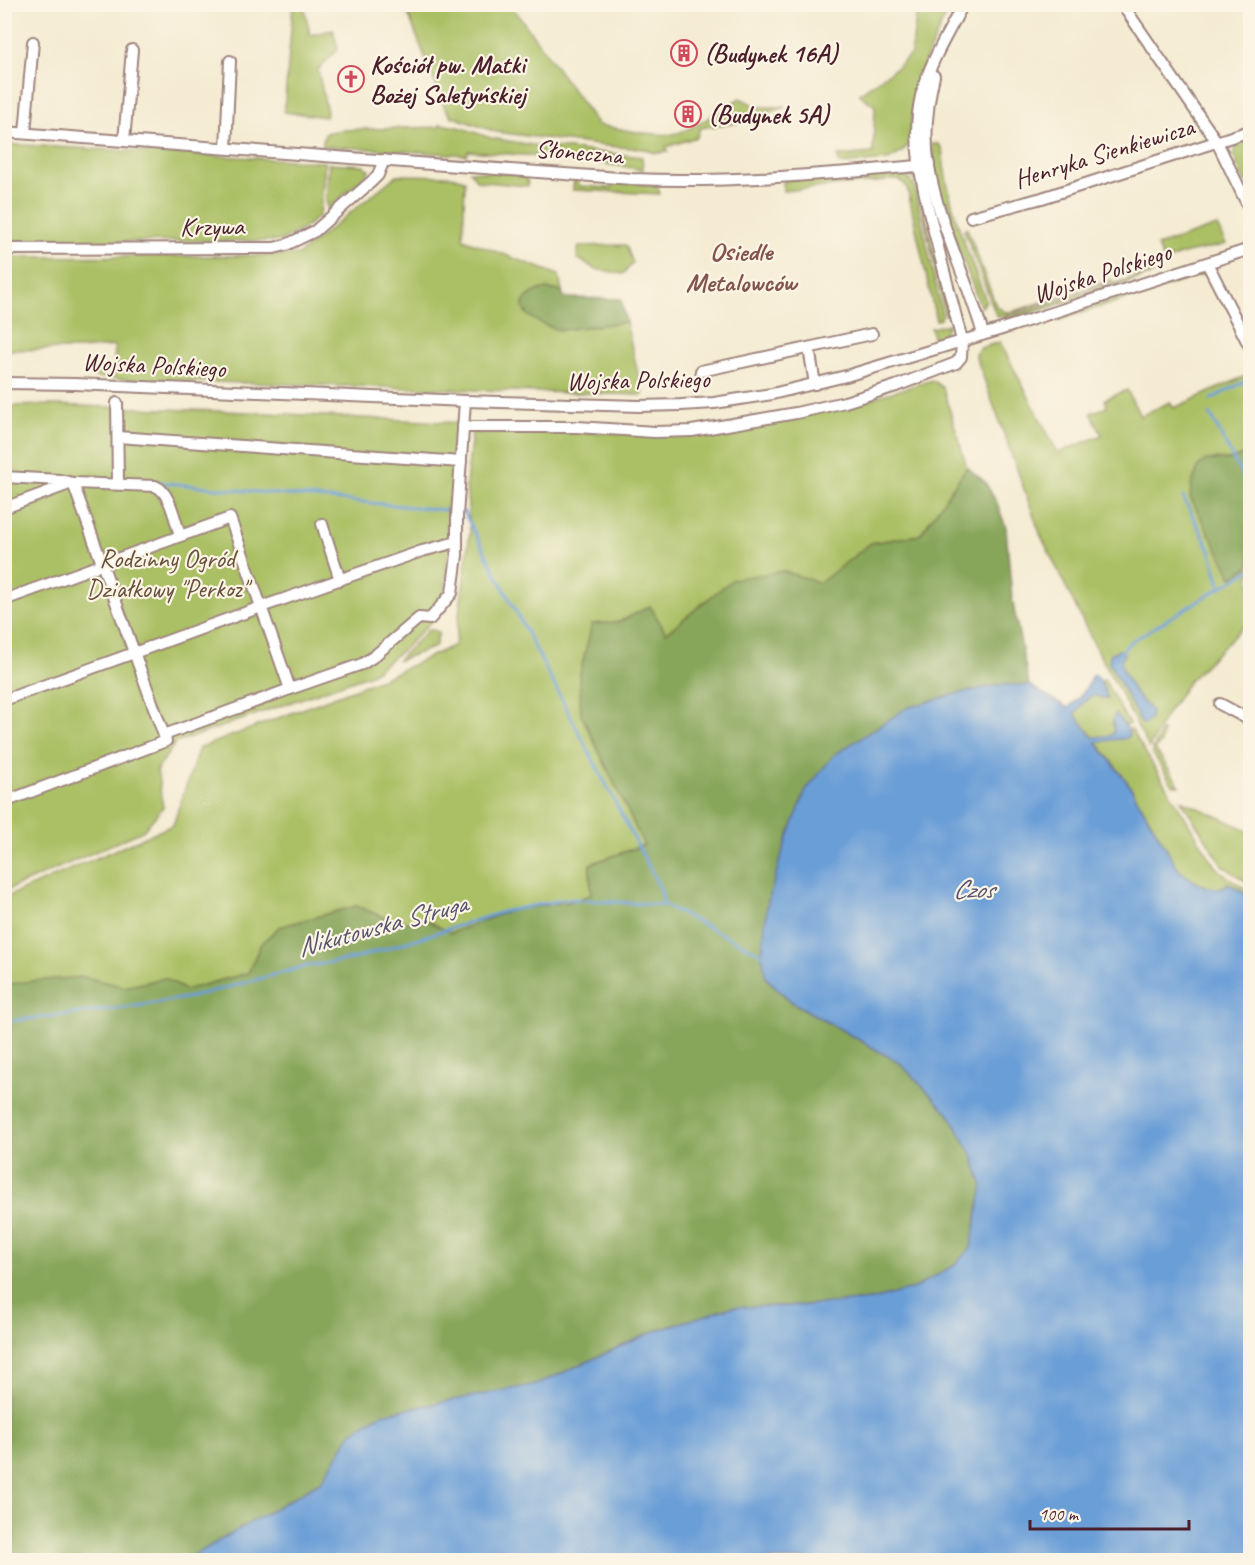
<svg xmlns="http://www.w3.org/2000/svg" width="1255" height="1565" viewBox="0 0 1255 1565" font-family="Caveat,sans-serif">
<rect width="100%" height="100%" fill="#fcf5e5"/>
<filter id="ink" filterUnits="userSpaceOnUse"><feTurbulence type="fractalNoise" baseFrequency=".0167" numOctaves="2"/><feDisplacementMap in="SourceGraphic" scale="12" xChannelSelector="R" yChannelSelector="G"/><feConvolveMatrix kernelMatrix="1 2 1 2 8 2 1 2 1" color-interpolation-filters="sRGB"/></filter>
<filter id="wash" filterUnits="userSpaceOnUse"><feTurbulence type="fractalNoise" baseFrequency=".008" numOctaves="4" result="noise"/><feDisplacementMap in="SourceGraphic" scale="24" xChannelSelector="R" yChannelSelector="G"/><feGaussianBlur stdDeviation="1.35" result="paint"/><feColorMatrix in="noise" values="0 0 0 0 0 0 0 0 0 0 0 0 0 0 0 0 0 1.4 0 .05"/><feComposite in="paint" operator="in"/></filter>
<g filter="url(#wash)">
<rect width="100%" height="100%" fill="#f4ebd2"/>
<g fill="#abc065" stroke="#7a7048" stroke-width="1.5" fill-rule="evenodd">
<path d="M293,5H304L310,35L333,30L338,49L318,70L327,113L326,117L284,112Z"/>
<path d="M421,5H514V9L598,125C618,128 654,137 673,134C694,130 722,109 740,98L758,107H785L736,123L700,128L697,137L666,147L668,152L655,153L645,149L606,146L496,132L451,116L444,106L405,6Z"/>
<path d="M920,5L946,14L919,76V81L917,83L913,103L910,143L901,153L888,160L839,164L838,156L873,153L875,106L859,94L897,67L911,54L917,10Z"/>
<path d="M440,124L462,128L491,138L532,145L642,157L643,170C585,159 527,155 468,151L467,155L322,146L324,137L326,133L340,130L440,127Z"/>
<path d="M1250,135V182L1245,183L1233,155L1236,145L1240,142L1239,139Z"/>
<path d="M4,144L325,162L320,215L303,229L281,241L5,242Z"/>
<path d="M931,144H938L942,148C946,201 967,251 986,301L981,308L948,220L936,181Z"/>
<path d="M329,163L363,165L369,170L367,174L328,209L326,200Z"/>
<path d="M470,171L524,175L528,183L527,186L477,181Z"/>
<path d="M886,173V181L783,191V185L784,180Z"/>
<path d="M889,173H903L914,185L942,315L941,319L936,320L907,187L900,180H889Z"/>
<path d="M909,173L915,177L919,188L949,317L945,314L917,183Z"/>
<path d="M397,175L451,176L465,180L463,239L559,275L562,291L543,289L561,330L626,322L643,395L111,379L95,377L89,372V370L97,367H114L115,346L79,349L5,350L4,257L215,256L298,255Z"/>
<path d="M574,179H576L580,186L611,188L615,182L653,185V186L658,187L660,194L573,190Z"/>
<path d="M1217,226L1226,244C1206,250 1183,251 1165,262L1157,246Z"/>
<path d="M967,228L996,306L1005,312H1012L1112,280V281L1000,317L996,315L964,230Z"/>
<path d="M626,245L633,263L623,274L595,269L577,258L579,246Z"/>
<path d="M1161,269L1152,274L1003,322L1004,318Z"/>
<path d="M1201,271H1204L1207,273L1057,321L1058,317Z"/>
<path d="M949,324L943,335L934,341L931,328Z"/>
<path d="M1000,342L1058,453L1102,435L1091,413L1107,407L1105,399L1127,390L1140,416L1170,402L1174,408L1250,374V453L1229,460L1213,459L1233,577L1250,566V620L1189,681L1166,715L1149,748L1093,642L1041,536L975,354L981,348ZM1109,662H1121C1124,680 1136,695 1148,707L1140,721Z"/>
<path d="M932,380L943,388L967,467L920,535L871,543L820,583L783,571L665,633L650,607L619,622L592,624L581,714L644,845L590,864L591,895L569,902L506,912L451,933L428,921L398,923L356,906L261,944L248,973L185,990L165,978L125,987L84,977L5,985L4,898L173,825L199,748L384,678L455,645L470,532L466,484L472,433L585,432L696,434L842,407Z"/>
<path d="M53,405L247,412L461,423L443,609L404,649L371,674L175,743L157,770L163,807L143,831L5,891V406Z"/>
<path d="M429,629L439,632L435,647L397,661Z"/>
<path d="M1104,679L1129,724L1125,726L1119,717L1112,723L1114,731L1113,734L1109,736L1093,737L1075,714L1083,703L1092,695L1108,699L1101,682Z"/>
<path d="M1131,729L1215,866L1222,873L1250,892V896L1228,883L1224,887L1217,888L1207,887L1194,881L1179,870L1128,783L1096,741L1127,738L1129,733L1128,730Z"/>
<path d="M1161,731H1163L1161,743L1155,749L1180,786L1173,785L1152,752Z"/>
<path d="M1181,800L1250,831V884L1223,866Z"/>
</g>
<g fill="#88a65a" stroke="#696242" stroke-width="1.5">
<path d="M543,289L562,291L564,298L621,299L626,322C610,324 595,326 579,328C574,328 567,330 561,330C553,329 533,321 527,314C515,301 533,292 543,289Z"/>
<path d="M1250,453V566L1232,577L1190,497L1191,486L1199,465L1206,460H1229Z"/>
<path d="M967,467L985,482L997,503L1006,528L1012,599L1029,685H998L956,694L907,708L766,978L791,1002L900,1063L949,1114L973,1156L983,1186L971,1248L953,1266L915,1288L873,1300L793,1306L732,1307L655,1331L538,1384L381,1414L352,1432L322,1481L186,1560H5V985L31,981L84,977L125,987L165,978L185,990L248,973L261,944L279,927L356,906L398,923L428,921L451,933L512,910L569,902L591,895L590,864L644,845L581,714L579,677L592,624L619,622L650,606L666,633L733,579L783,571L820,583L871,543L920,535Z"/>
</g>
<g fill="#6b9ed7" stroke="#5a5e81" stroke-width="1.5">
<path d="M1119,650L1123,651L1124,654L1121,662L1122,668L1134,692L1151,711L1150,719L1148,722L1142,724L1140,721L1109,662L1110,654Z"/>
<path d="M1094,675L1099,679L1108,699L1092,695L1083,703L1075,714L1093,737L1109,736L1113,734C1115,728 1111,722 1114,716L1116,714L1127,728L1129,735L1127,738L1096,742L1128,783L1179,870L1194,881L1207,887L1217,888L1224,887L1228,883L1250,896V1560H186L322,1481L352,1432L381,1414L538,1384L655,1331L732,1307L793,1306L873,1300L915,1288L953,1266L971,1248L983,1186L973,1156L949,1114L900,1063L792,1002L766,978L762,954L767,905L783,850L806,790L834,755L907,708L956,694L999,685H1029L1068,708C1079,698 1087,690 1091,677Z"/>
</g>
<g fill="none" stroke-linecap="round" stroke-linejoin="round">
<g stroke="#6b9ed7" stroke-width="3">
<path d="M1211,399L1250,379"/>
<path d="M1210,414L1250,491"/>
<path d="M125,479L137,480"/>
<path d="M156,482L454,511"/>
<path d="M1183,497L1210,550L1221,588"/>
<path d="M461,512H464L661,890L664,905"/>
<path d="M1121,653L1130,642L1250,570"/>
<path d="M4,1022L18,1020L124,1008L191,997L307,966L353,959L502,912L566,899L664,905L762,954"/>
</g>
</g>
</g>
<g filter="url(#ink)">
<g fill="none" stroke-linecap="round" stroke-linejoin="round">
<defs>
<g id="minor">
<path d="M1122,4L1217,142L1250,210"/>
<path d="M934,76C927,105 924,137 929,167C939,225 967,278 983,334"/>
<path d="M4,132L632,179C731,183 830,174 929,165"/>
<path d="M25,133L33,42"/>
<path d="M124,141L132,50"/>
<path d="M226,148L230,61"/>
<path d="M971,217L1042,198L1250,131"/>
<path d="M4,249L254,248H274L286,245L315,231L372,181L378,175L384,160"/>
<path d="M1207,263L1250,347"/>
<path d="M809,348L815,384"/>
<path d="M701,371L872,334"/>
<path d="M4,383L75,384L465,401L639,406L681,405L714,403L772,394L846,376L1002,329L1250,249"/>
<path d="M117,403L118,484"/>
<path d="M463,427H577L655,432L692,431L796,413L845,402L896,386L956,363L961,357L962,341C954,307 944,273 936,239C924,193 910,144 921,96C929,63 948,34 963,4"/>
<path d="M118,437L461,462"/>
<path d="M4,477L60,480L73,483L155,486C170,491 175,521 180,535"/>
<path d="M4,508L72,483"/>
<path d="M322,524L340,580"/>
<path d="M4,600L230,518L290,689L362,664L373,657L419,618L430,619L452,593L457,555V516L465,401"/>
<path d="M4,700L261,607L422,551L457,542"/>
<path d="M1220,704L1250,720"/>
<path d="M164,735L290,689"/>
<path d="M4,802L166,741L73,483"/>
</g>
</defs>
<use href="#minor" stroke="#9f857e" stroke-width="14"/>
<use href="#minor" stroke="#fff" stroke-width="10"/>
</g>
</g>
<defs>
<symbol id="building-ring" viewBox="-11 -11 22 22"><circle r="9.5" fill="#fcf5e5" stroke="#d1495b" stroke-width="1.5"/><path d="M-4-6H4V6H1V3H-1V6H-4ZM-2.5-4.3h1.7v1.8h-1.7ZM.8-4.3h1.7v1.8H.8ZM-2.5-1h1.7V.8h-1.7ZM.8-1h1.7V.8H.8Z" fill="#d1495b"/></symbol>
<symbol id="church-ring" viewBox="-11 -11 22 22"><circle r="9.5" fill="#fcf5e5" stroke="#d1495b" stroke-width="1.5"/><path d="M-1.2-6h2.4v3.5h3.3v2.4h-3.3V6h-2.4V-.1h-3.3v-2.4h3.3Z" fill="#d1495b"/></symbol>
</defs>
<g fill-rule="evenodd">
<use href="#building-ring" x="669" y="38" width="30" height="30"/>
<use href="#church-ring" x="336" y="64" width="30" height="30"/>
<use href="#building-ring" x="673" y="99" width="30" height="30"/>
</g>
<g text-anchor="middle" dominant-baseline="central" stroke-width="4.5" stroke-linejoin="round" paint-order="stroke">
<g font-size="26" font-weight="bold" fill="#4a1f2b" stroke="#fcf5e5" text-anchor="start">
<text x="704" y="53">(Budynek 16A)</text>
<text x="370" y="64">Kościół pw. Matki<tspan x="370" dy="30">Bożej Saletyńskiej</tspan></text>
<text x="708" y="114">(Budynek 5A)</text>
</g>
<g font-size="26" fill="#4a1f2b" stroke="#fcf5e5">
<text transform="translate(579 152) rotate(5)">Słoneczna</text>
<text transform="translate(1104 153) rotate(-17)">Henryka Sienkiewicza</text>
<text x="212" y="226">Krzywa</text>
<text transform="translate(1102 273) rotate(-18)">Wojska Polskiego</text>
<text transform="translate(154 365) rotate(3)">Wojska Polskiego</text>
<text transform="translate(638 380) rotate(-1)">Wojska Polskiego</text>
</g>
<g font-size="26" fill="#674f3c" stroke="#fcf5e5">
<text x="167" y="558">Rodzinny Ogród<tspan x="167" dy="30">Działkowy "Perkoz"</tspan></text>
</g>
<g font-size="27" font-weight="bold" fill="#83544e" stroke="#fcf5e5">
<text x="741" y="251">Osiedle<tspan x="741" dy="31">Metalowców</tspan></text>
</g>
<g font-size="27" font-style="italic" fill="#575270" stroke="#fcf5e5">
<text x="973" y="889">Czos</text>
<text transform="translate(382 925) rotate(-15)">Nikutowska Struga</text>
</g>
</g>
<rect width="1255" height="1565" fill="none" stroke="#fcf5e5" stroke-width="24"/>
<path d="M1030 1520v9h159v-9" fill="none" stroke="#4a1f2b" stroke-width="3"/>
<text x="1039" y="1520" font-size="18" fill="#4a1f2b" stroke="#fcf5e5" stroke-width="4.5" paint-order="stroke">100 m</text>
</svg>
